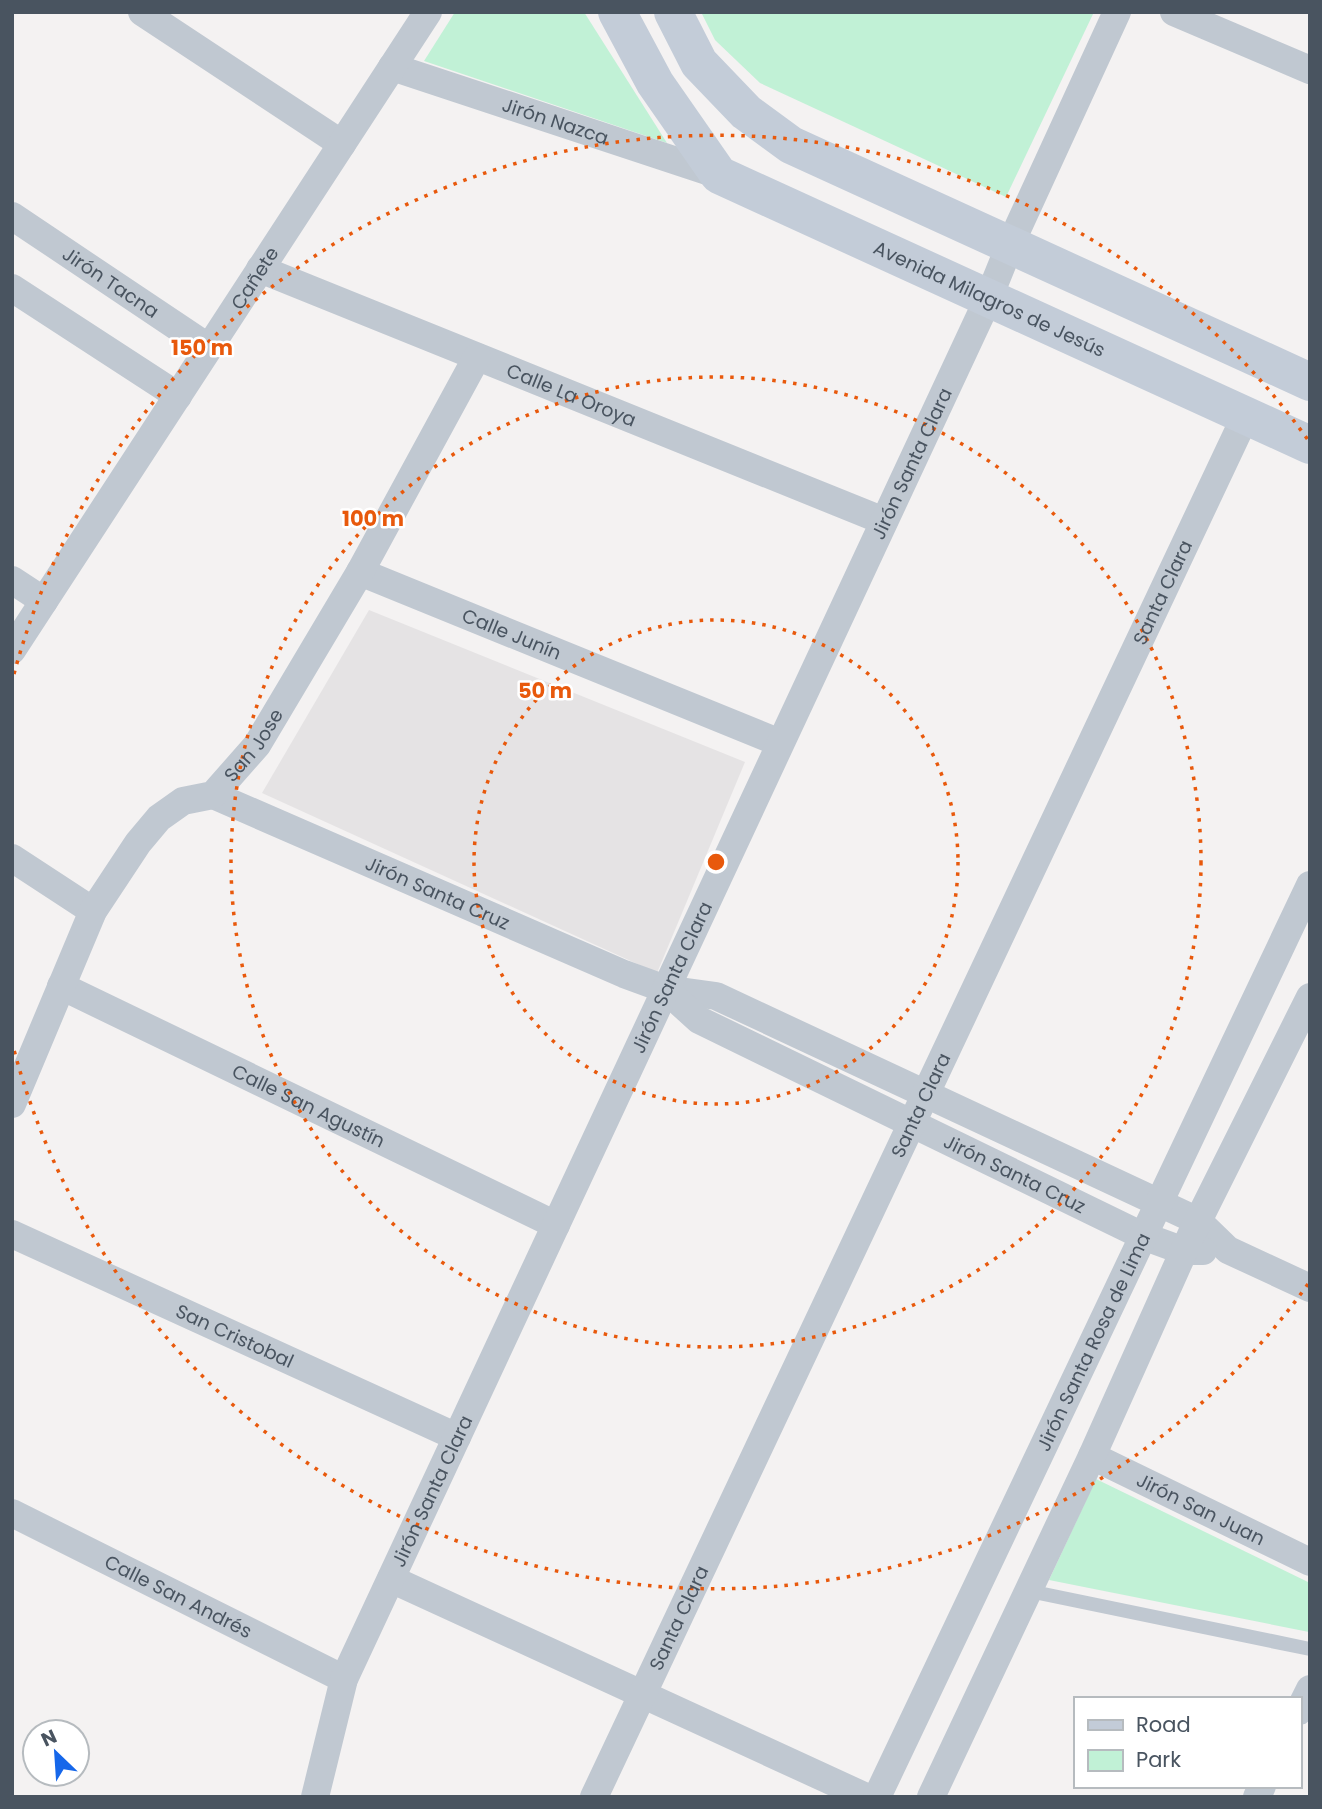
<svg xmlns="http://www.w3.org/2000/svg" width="1322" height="1809" viewBox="0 0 1322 1809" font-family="Poppins,sans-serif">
<rect width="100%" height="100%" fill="#f4f2f2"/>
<path fill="#e5e3e4" d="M369,610L745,762L657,973L262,793Z"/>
<g fill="#c1f1d6">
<path d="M455,12H584L667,143L424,61Z"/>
<path d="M701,12H1094L1006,197L760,83L715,40Z"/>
<path d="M1096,1479L1310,1583L1309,1632L1049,1580Z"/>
</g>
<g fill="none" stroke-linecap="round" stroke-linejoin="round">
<path stroke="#c0c8d1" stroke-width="14" d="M1029,1591L1310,1649"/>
<g stroke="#c0c8d1" stroke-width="28">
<path d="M142,12L342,144"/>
<path d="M1174,12L1310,70"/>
<path id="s1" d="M392,67L719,175"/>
<path id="s2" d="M12,216L209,348"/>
<path id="s3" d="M260,269L884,521"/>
<path d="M12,288L178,396"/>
<path id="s4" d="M360,572L780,743"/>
<path d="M12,580L44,601"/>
<path id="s5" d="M12,650L428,12"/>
<path id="s6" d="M213,795L624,974L665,989L716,996L1198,1221L1228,1250L1310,1288"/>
<path d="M12,858L93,911"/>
<path id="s7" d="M61,986L556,1225"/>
<path id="s8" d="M665,989L699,1020L1143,1236L1184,1251H1203"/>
<path id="s9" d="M12,1104L93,911L138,843L159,818L183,801L213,795L257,745L360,572L477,357"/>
<path id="s10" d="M12,1234L457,1437"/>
<path id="s11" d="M1092,1456L1310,1562"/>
<path id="s12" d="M12,1513L344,1679"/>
<path d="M391,1579L866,1797"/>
<path d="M1299,1711L1310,1689"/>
<path id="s13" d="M315,1797L344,1679L989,297L1010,245L1117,12"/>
<path id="s14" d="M594,1797L1246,415"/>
<path id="s15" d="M877,1797L1310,885"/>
<path d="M931,1797L1092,1456L1192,1233L1310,997"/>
<path d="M1257,1797L1262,1786"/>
</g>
<g stroke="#c3ccd8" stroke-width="38">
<path id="s16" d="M617,12L655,83L719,175L1310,445"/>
<path d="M673,12L699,63L746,112L791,145L1310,382"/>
</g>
</g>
<g fill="none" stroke="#e8590c" stroke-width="3.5" stroke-dasharray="3.5 7">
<circle cx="716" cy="862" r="242"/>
<circle cx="716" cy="862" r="485"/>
<path d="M1308 1284A727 727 0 0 1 14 1050M14 674A727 727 0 0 1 1308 440"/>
</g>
<g text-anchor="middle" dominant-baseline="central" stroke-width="5" stroke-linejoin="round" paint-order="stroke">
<g font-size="19" fill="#495460" stroke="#fff">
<text stroke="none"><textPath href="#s1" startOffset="172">Jirón Nazca</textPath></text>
<text stroke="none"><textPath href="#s5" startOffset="444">Cañete</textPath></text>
<text stroke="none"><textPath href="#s2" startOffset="119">Jirón Tacna</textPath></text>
<text stroke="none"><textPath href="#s16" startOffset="490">Avenida Milagros de Jesús</textPath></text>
<text stroke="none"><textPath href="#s3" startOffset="336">Calle La Oroya</textPath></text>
<text stroke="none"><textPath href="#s13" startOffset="1463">Jirón Santa Clara</textPath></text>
<text stroke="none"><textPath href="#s14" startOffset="1332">Santa Clara</textPath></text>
<text stroke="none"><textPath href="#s4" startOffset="164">Calle Junín</textPath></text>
<text stroke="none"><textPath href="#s9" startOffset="448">San Jose</textPath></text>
<text stroke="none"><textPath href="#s6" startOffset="245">Jirón Santa Cruz</textPath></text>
<text stroke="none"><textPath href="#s13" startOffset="896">Jirón Santa Clara</textPath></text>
<text stroke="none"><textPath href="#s7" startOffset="275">Calle San Agustín</textPath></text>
<text stroke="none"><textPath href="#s14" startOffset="765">Santa Clara</textPath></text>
<text stroke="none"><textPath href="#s8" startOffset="397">Jirón Santa Cruz</textPath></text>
<text stroke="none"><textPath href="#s10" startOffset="245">San Cristobal</textPath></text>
<text stroke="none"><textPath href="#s15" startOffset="504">Jirón Santa Rosa de Lima</textPath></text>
<text stroke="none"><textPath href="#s13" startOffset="329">Jirón Santa Clara</textPath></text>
<text stroke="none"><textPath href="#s11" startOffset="121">Jirón San Juan</textPath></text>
<text stroke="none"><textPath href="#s12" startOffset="186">Calle San Andrés</textPath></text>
<text stroke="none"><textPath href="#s14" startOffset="198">Santa Clara</textPath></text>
</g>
</g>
<circle cx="716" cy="862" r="10" fill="#e8590c" stroke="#fff" stroke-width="3.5"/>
<g font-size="21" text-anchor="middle" font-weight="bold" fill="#e8590c" stroke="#fff" stroke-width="5" stroke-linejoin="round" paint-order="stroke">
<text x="202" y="355">150 m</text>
<text x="373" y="526">100 m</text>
<text x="545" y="698">50 m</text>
</g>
<rect width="1322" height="1809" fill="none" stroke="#495460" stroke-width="28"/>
<rect x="1074" y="1697" width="228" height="91" fill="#ffffff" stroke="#b6bbbf" stroke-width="2"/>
<rect x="1088" y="1720" width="35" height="10" fill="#c3ccd8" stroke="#b6bbbf" stroke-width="2"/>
<text x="1136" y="1732" font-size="21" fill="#495460">Road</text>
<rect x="1088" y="1750" width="35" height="21" fill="#c1f1d6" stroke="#b6bbbf" stroke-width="2"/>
<text x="1136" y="1767" font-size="21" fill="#495460">Park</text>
<g transform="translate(56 1753) rotate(335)"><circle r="33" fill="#ffffff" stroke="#b6bbbf" stroke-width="2"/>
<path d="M0-5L12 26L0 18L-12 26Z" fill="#1667ea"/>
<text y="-10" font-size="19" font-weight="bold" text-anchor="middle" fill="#495460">N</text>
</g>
</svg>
